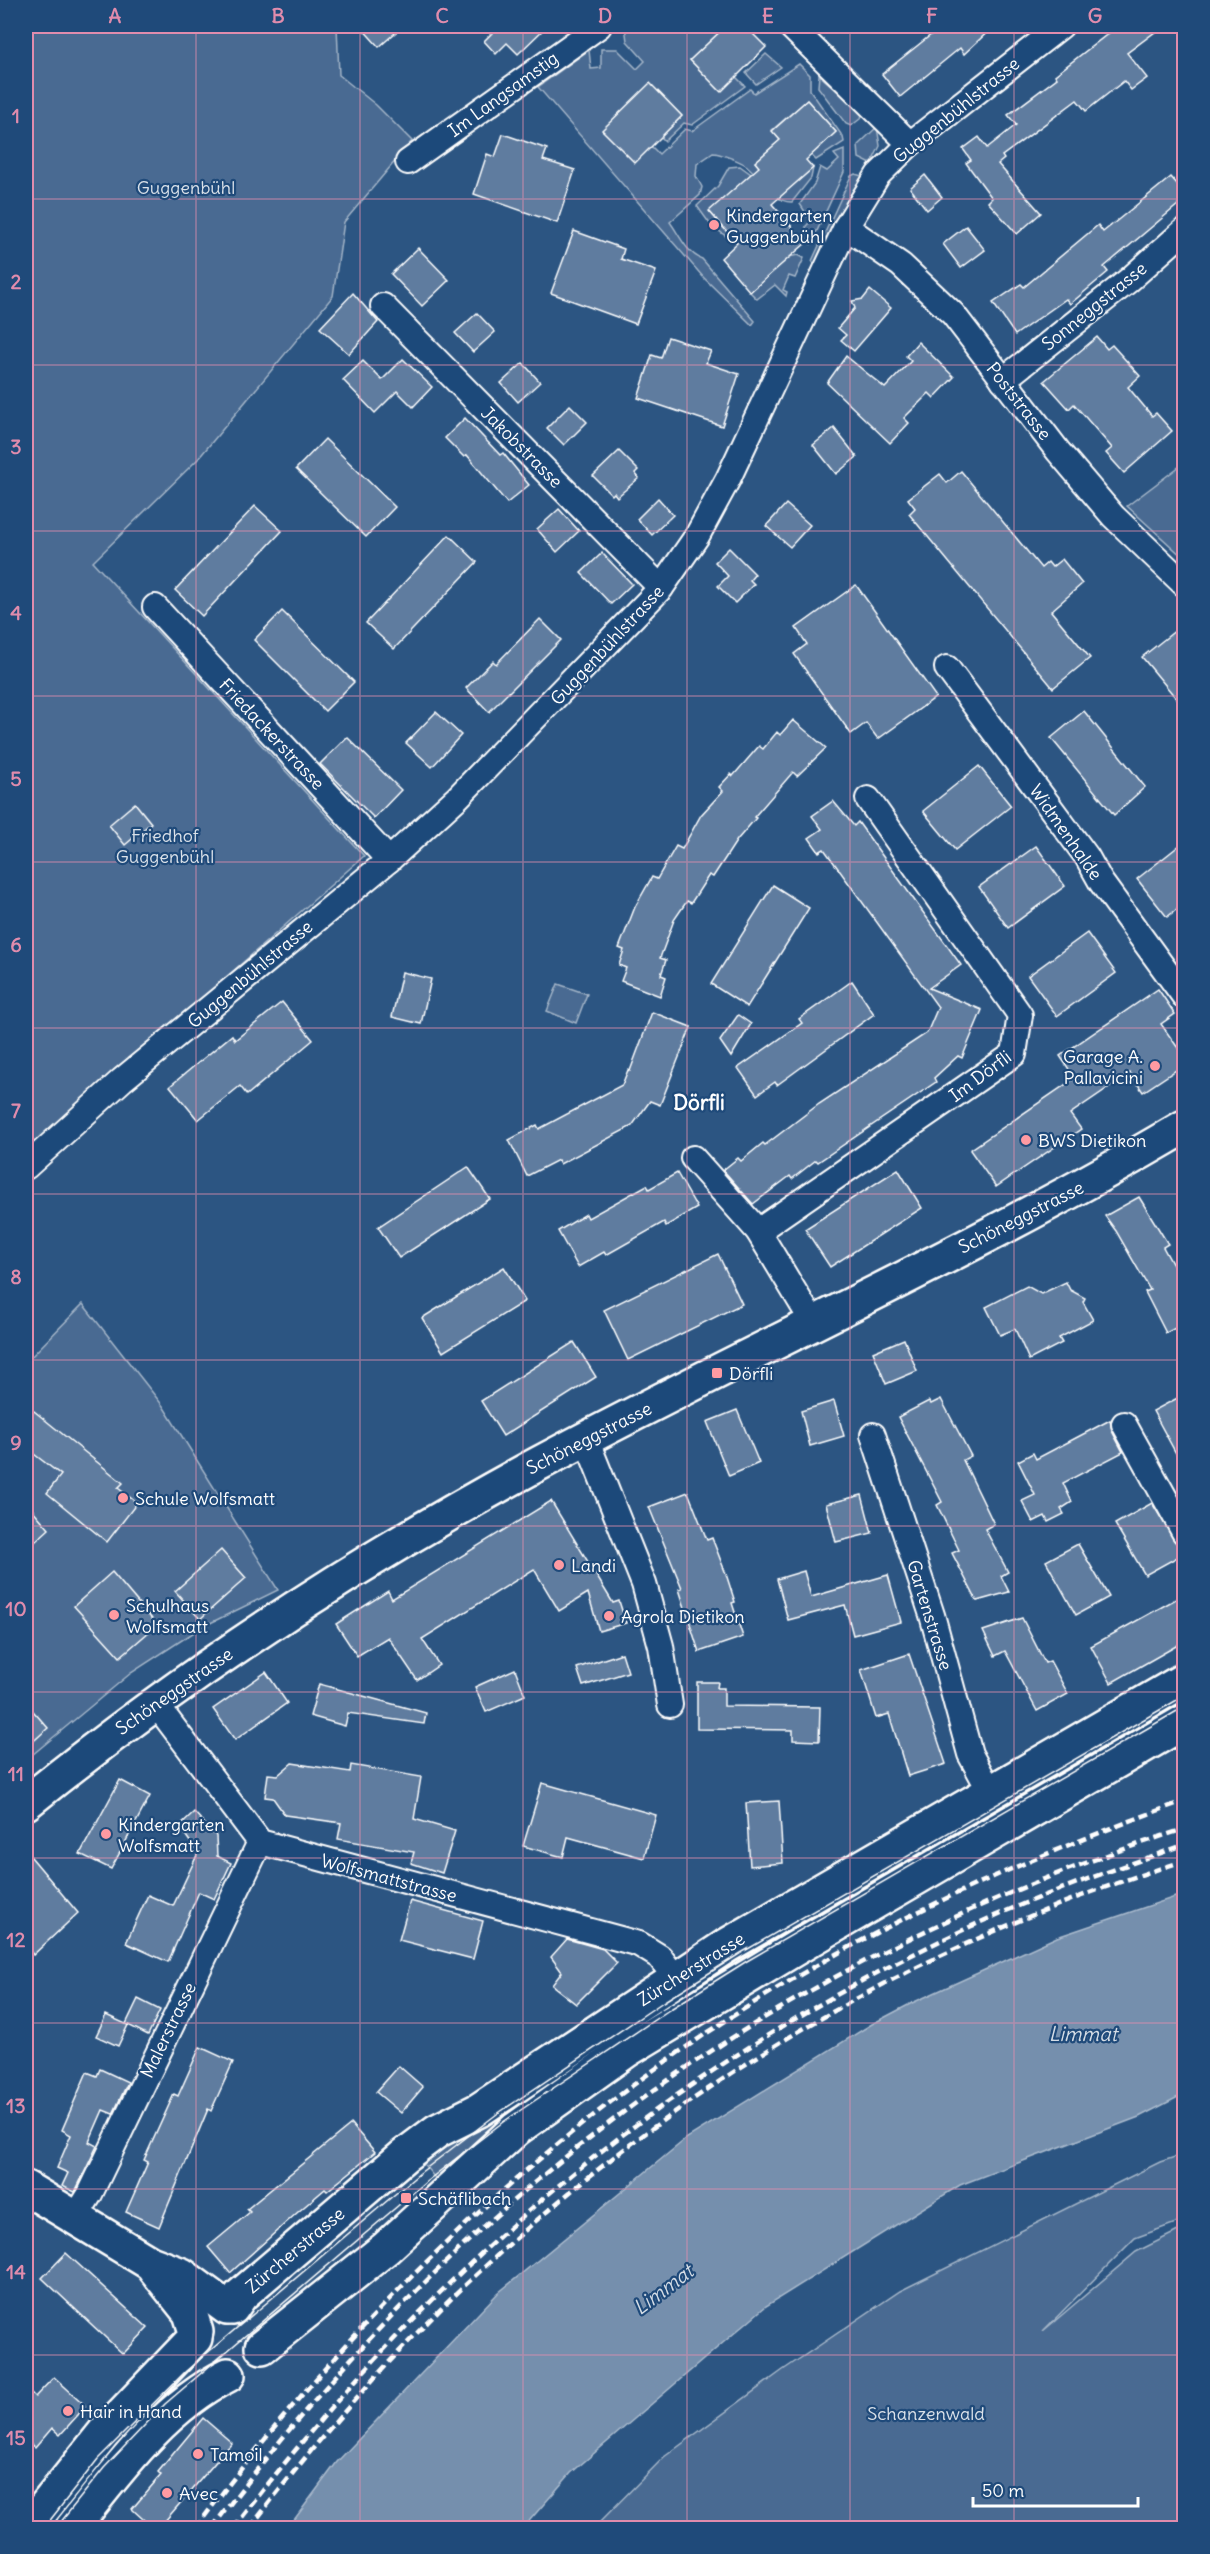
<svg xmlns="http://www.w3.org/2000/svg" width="1210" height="2554" viewBox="0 0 1210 2554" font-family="Delius,sans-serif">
<rect width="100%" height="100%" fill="#2c5582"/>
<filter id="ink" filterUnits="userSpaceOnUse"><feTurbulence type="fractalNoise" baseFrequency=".0167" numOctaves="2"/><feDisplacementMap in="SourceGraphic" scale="12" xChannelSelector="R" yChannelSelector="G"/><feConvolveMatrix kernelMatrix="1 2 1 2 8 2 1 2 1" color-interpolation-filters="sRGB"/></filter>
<g filter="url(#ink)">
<g fill="#486b92" stroke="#a4b5c8" stroke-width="1.5">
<path d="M26,26H337L339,75L376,105L412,141L344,222L333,296L198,459L93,562L364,856L26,1153Z"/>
<path d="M625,26H726L690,60L720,91L736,77L745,86L692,125L684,123L665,141L661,137L682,116L650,84L651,146L659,154L685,129L692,131L750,89L754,93L799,64L810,75V90L843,137L844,142L816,160L811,155L836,132L807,100L772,130L780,140L755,162L783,194L813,168L811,178L792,202C773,203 762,178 748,167C744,162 719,153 713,153L697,164L696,176L702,187L700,195L670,222C679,234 686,253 702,259L755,321L752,325L704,278L538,87L589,50L591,69L601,68V49H617L637,69L645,61L627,41Z"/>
<path d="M766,54L781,67L756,84L746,73Z"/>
<path d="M819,75L865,115L851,126L846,124L818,87Z"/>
<path d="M877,127L880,146L871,164L859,158L858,145Z"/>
<path d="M844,150V172L811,244L805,237L806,226L811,221L800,204L815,183L820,167L827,171L839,160L834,154Z"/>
<path d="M740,166L751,174L710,212L733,239L731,240L710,224L697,206L718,186L729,167Z"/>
<path d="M855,174L862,176L847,201L816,266L812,261L851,176Z"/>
<path d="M798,255L804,258L795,278L789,276L783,290L787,292L786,296L775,285L757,299L750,292L789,257Z"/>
<path d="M1184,463V558L1127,506Z"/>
<path d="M558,984L587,994L576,1023L547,1011Z"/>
<path d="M83,1304L163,1406L278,1590L202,1627L131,1673L26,1760V1362Z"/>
<path d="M1184,1689V1715L835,1916L443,2188L417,2156L592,2042Z"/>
<path d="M1184,2154V2220L1135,2238L1043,2331L1136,2252L1184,2228V2528H594L664,2457L783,2370L900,2291L1160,2162Z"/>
</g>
<path fill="#748fad" stroke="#acbcce" stroke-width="1.5" d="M1184,1894V2094L1139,2117L960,2185L766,2306L571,2473L523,2528H288L337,2462L498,2293L687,2138L872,2024L912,2003L1057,1937Z"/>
<g fill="#5e7c9f" stroke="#fff" stroke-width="1.5">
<path d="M360,26H403L379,47Z"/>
<path d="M490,26H547L518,54L507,43L496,54L484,41L495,30Z"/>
<path d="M726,26H745L766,47L721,92L690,60Z"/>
<path d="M942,26H994L964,54L960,48L900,97L882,74Z"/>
<path d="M1118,26H1163L1127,53L1147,78L1131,90L1124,81L1086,111L1077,100L1002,156L1004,159L998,164L1041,213L1017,234L988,202L992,198L966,163L971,160L963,149L979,137L987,148L1016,125L1008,115L1057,78L1055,75Z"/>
<path d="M650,83L682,116L635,163L602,130Z"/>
<path d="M807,100L836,132L806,160L813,168L772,204L806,243L750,292L721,258L737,243L709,211L759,167L755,162L780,140L772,131Z"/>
<path d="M503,134L547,149L543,160L575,170L557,223L474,194L487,154L495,157Z"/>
<path d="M925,175L942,197L927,210L910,188Z"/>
<path d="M1171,177L1185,193V199L1104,267L1108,272L1070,304L1066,299L1015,335L993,303L1021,284L1024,287L1098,225L1103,232Z"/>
<path d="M966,226L985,250L961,268L943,244Z"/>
<path d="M574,231L624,249L621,259L656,271L636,324L551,293Z"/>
<path d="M418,248L449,280L422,306L391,274Z"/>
<path d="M870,290L891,308L854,351L841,340L846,335L838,328L855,308L852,301L863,299Z"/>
<path d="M353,293L378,322L349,354L320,328Z"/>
<path d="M477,313L495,332L473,352L455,333Z"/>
<path d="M668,337L711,351L706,363L739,374L722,426L638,398L652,355L661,358Z"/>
<path d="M1097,337L1107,349L1112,345L1140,376L1128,387L1152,416L1156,413L1172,431L1124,473L1106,453L1112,448L1074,404L1069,409L1044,381Z"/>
<path d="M918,342L954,377L934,398L929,393L904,418L909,423L890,443L827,383L846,356L885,388L911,361L906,356Z"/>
<path d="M403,359L432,387L413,407L397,391L375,413L343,380L363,361L382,380Z"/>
<path d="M523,363L540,382L518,402L501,383Z"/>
<path d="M570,405L587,422L564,445L547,428Z"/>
<path d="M465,418L500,455L503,453L529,485L507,503L467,455L464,457L445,438Z"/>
<path d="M834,428L857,457L836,474L813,445Z"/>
<path d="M325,439L395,507L366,537L296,469Z"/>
<path d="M619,451L638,470L635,473L639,478L617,497L614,493L612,495L593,476Z"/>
<path d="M961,471L1041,568L1048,562L1052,567L1062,559L1082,584L1051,611L1090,658L1053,688L909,514L915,508L908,499L940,474L947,483Z"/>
<path d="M658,498L673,515L652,535L637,519Z"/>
<path d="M786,504L810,525L790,547L766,526Z"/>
<path d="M255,506L282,531L202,616L175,590Z"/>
<path d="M559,509L579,531L557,552L537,529Z"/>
<path d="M449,535L477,562L394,649L366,623Z"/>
<path d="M729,548L755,574L750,580L754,584L735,603L718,586L728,576L715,562Z"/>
<path d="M602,553L632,584L611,604L581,573Z"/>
<path d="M856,585L936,697L878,739L866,723L851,734L794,654L807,644L796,628Z"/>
<path d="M282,611L354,682L325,711L254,640Z"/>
<path d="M540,619L561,640L489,712L466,688L493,661L496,664Z"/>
<path d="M1176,630L1185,641V709L1142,657Z"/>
<path d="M1084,711L1145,787L1114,815L1051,738Z"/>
<path d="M436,712L461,735L432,767L406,743Z"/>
<path d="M793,720L826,748L797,776L793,772L754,817L756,818L737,840L713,877L709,875L691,903L687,901L674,920L660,958L666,960L661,975L666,977L660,996L621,981L626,968L619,965L624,950L619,948L635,907L652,877L657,879L676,846L682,849L701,815L723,791L719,787L731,774L733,776L759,746L763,749L777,732L780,735Z"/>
<path d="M347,737L401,790L374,818L320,764Z"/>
<path d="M979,766L1011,806L955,850L923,811Z"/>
<path d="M833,801L854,826L858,822L961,965L929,988L982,1010L962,1058L958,1056L934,1078L936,1082L818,1162L816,1160L792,1179L790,1176L753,1204L723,1170L738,1158L741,1161L763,1143L765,1145L819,1104L927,1033L938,1007L824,849L819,852L809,838L822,829L812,816Z"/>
<path d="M135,803L151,823L125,845L109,825Z"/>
<path d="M1185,841V903L1167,917L1137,879Z"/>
<path d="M1036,846L1065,886L1008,928L979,887Z"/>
<path d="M773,885L809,908L747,1007L711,984Z"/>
<path d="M1087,933L1116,973L1057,1016L1028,976Z"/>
<path d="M402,972L431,979L421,1024L392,1017Z"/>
<path d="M852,981L874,1014L777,1085L775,1082L757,1095L738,1068L802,1023L799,1019Z"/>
<path d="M1158,989L1175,1014L1161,1024L1185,1058V1064L1143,1092L1130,1073L1070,1114L1081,1129L996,1187L970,1150L1075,1078L1060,1056Z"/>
<path d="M282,1002L313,1040L247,1095L240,1086L198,1120L170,1086L232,1035L235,1040Z"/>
<path d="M652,1012L691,1027L660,1105L650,1101L632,1126L560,1164L558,1160L527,1176L509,1140L537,1125L539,1129L622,1085L628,1070L630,1071Z"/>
<path d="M738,1015L751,1024L731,1057L720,1041Z"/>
<path d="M468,1167L490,1199L399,1258L378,1227Z"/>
<path d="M898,1169L922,1208L830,1267L805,1229Z"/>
<path d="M677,1173L697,1208L666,1226L664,1222L606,1255L604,1252L578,1267L558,1231L586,1214L588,1218L647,1185L649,1189Z"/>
<path d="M1139,1197L1168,1244L1163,1247L1185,1287V1323L1166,1333L1145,1292L1150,1290L1116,1231L1105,1216Z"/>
<path d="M718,1254L742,1304L628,1360L604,1310Z"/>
<path d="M504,1267L525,1301L443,1352L422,1318Z"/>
<path d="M1066,1282L1070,1290L1085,1298L1083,1302L1093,1320L1059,1338L1062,1343L1029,1360L1015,1329L1000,1335L986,1307L1027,1286L1041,1294Z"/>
<path d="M904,1339L917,1371L886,1384L873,1352Z"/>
<path d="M574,1342L596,1377L503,1436L481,1401Z"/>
<path d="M1185,1394V1470L1153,1411Z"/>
<path d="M941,1399L971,1456L963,1460L994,1524L985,1529L1008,1572L1001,1576L1009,1592L977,1601L952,1553L959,1550L937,1505L942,1502L898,1417L929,1401L931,1404Z"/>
<path d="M834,1401L844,1436L810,1446L801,1411Z"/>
<path d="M737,1410L759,1463L729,1476L707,1422Z"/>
<path d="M34,1411L123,1483L118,1488L137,1503L107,1542L47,1493L61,1475L26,1448V1418Z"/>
<path d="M1110,1420L1112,1431L1123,1452L1063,1483L1072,1502L1061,1509L1064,1514L1048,1522L1045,1516L1033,1522L1022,1501L1035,1495L1018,1461L1033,1453L1036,1459Z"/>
<path d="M688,1492L707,1540L712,1538L726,1574L735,1602L732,1603L743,1637L699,1652L679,1589L682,1588L649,1507Z"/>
<path d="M862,1495L872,1533L836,1542L826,1504Z"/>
<path d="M551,1501L613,1603L619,1601L626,1623L599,1631L588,1593L559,1611L534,1569L422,1639L439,1665L417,1680L388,1637L357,1656L336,1624L388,1591L392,1599Z"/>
<path d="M26,1502L49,1529L26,1550Z"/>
<path d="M1152,1503L1183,1554L1145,1575L1115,1524Z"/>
<path d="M1078,1544L1109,1597L1076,1615L1046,1561Z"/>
<path d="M221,1550L246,1578L200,1619L175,1591Z"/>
<path d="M804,1571L811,1597L888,1575L901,1622L853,1635L845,1605L788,1620L777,1579Z"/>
<path d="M112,1572L157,1625L120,1657L74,1606Z"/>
<path d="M1185,1594V1641L1111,1683L1091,1646Z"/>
<path d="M1022,1618L1045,1663L1050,1661L1068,1694L1037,1711L1005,1651L995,1656L983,1631Z"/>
<path d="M622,1653L628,1672L583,1686L577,1668Z"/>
<path d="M909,1654L946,1764L908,1776L889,1714L876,1718L861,1670Z"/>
<path d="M515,1669L525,1695L486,1712L475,1687Z"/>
<path d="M266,1672L287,1703L235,1740L213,1709Z"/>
<path d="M697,1682H718L717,1688H724V1706L820,1707L819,1741L793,1740V1730L697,1729Z"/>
<path d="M319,1684L426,1713L424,1724L348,1713L345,1726L310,1716Z"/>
<path d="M26,1703L48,1728L26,1748Z"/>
<path d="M292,1763L350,1772L351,1765L421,1777L414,1819L455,1831L442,1873L411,1863L414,1852L338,1839L341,1823L285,1815L273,1798L265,1797L268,1774L278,1775Z"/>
<path d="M120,1780L150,1796L111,1869L80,1854Z"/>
<path d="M542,1783L656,1815L644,1858L568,1837L563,1857L523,1846Z"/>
<path d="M779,1801L783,1863L750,1866L746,1803Z"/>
<path d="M194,1812L216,1836L217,1856L231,1863L214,1899L199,1892L168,1962L126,1943L148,1895L173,1906L198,1853L179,1826Z"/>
<path d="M26,1851L78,1913L33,1955L26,1945Z"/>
<path d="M410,1901L483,1921L473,1959L399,1940Z"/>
<path d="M567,1939L603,1949L617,1963L576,2004L552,1985L562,1972L551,1957Z"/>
<path d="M138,1999L160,2010L148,2035L126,2024Z"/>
<path d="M106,2015L128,2025L118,2046L96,2036Z"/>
<path d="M200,2047L233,2062L211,2111L208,2109L159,2227L126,2212L148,2162L144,2160L174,2094L178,2096Z"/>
<path d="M399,2066L423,2087L401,2113L376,2092Z"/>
<path d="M100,2069L128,2082L113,2114L103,2110L89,2142L97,2146L75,2192L62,2186L68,2173L57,2168L71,2135L62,2130L87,2072L97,2076Z"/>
<path d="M351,2124L375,2152L327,2191L325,2189L298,2212L230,2273L208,2247L250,2212L247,2209Z"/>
<path d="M66,2253L148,2328L123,2354L42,2278Z"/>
<path d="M54,2377L86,2406L60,2435L52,2428L35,2448L26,2440V2388L35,2397Z"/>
<path d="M203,2418L232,2443L158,2529H154L132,2509L161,2475L158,2472Z"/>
</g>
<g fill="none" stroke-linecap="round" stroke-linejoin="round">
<defs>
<g id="street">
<path d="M790,26L910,144"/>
<path d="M408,162L599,26"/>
<path d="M846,227L901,265L953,314L1058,451L1113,516L1184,584"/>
<path d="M383,306L661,588"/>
<path d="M1003,380L1129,280L1184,231"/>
<path d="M155,607L389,860"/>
<path d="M947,668L1087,857L1101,882L1184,996"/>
<path d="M693,1158L758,1231L814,1324"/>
<path d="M26,1167L122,1080L389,860L458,797L661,588L697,536L728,479L846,227L878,175L910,144L1061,26"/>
<path d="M758,1231L1014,1054L1020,1015L868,799"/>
<path d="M1124,1424L1184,1532"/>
<path d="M873,1435L932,1615L970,1754L991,1793"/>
<path d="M586,1439L644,1584L661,1646L670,1705"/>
<path d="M155,1703L260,1842L639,1944L660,1957L675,1978"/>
<path d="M75,2218L90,2194L260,1842"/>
</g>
<g id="secondary">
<path d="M26,1803C185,1674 357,1562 538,1464C752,1349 975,1251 1184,1127"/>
<path d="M26,2188L150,2263L182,2275L227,2308"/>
<path d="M155,2269L190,2313L196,2332"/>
<path d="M232,2308L241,2295L405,2155L437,2131L479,2110L726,1946L1184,1680"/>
<path d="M262,2347L386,2248L516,2129L627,2050L796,1948L1184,1722"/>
<path d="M28,2528L104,2433L195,2338"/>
<path d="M72,2528C116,2473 163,2407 228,2375"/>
</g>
</defs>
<use href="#street" stroke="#fff" stroke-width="28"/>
<use href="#secondary" stroke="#fff" stroke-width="38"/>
<use href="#street" stroke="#1f4a7a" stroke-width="24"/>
<use href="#secondary" stroke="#1f4a7a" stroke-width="33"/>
<g stroke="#fff" stroke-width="1.5">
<path d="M44,2528L98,2459L186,2371L420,2173L497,2114L663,2002L741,1953L1184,1696"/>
<path d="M56,2528L104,2468L165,2404L427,2181L503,2122L669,2010L747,1961L1184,1707"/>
</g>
<g stroke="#fff" stroke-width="4.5" stroke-dasharray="9 4.5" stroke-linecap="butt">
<path d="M196,2528C388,2268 631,2050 924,1909C1008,1868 1096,1833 1184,1801"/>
<path d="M212,2528C465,2188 779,1958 1184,1829"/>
<path d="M234,2528C428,2270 668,2068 961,1931C1034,1897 1109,1871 1184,1845"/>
<path d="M250,2528C488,2212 804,1978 1184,1861"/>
</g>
</g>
</g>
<path fill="none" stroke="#e08cad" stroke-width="1.5" stroke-opacity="0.55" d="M196,26V2528M360,26V2528M523,26V2528M687,26V2528M850,26V2528M1014,26V2528M26,199H1184M26,365H1184M26,531H1184M26,696H1184M26,862H1184M26,1028H1184M26,1194H1184M26,1360H1184M26,1526H1184M26,1692H1184M26,1858H1184M26,2023H1184M26,2189H1184M26,2355H1184"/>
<g fill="#ff9aa2" stroke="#1f4a7a" stroke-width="2">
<circle cx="714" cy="225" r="6"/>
<circle cx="1155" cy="1066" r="6"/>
<circle cx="1026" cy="1140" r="6"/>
<rect x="711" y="1367" width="12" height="12" rx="3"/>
<circle cx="123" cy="1498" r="6"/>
<circle cx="559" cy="1565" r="6"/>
<circle cx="114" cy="1615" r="6"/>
<circle cx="609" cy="1616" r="6"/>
<circle cx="106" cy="1834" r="6"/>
<rect x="400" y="2192" width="12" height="12" rx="3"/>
<circle cx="68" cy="2411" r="6"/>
<circle cx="198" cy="2454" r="6"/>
<circle cx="167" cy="2493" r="6"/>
</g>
<g text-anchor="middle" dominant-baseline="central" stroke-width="4.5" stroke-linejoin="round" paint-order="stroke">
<g font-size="18" fill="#fff" stroke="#1f4a7a">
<text transform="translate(503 94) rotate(-36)">Im Langsamstig</text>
<text transform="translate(956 110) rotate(-39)">Guggenbühlstrasse</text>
<text transform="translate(1094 306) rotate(-39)">Sonneggstrasse</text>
<text transform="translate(1019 401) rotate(52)">Poststrasse</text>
<text transform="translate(522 447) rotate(45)">Jakobstrasse</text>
<text transform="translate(607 645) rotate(-47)">Guggenbühlstrasse</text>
<text transform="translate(272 734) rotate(47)">Friedackerstrasse</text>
<text transform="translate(1066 832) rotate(55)">Widmenhalde</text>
<text transform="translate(250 974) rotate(-40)">Guggenbühlstrasse</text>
<text transform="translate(980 1076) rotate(-37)">Im Dörfli</text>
<text transform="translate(1021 1217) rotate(-27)">Schöneggstrasse</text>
<text transform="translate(589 1438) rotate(-27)">Schöneggstrasse</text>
<text transform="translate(930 1615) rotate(73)">Gartenstrasse</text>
<text transform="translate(174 1691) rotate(-35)">Schöneggstrasse</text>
<text transform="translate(389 1878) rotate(15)">Wolfsmattstrasse</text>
<text transform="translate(691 1969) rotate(-32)">Zürcherstrasse</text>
<text transform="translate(168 2030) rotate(-64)">Malerstrasse</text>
<text transform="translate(295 2250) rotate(-40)">Zürcherstrasse</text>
</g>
<g font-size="18" fill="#dae1e9" stroke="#1f4a7a">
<text x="186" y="187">Guggenbühl</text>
<text x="165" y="835">Friedhof<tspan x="165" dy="21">Guggenbühl</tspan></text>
<text x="926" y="2413">Schanzenwald</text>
</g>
<g font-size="18" fill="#fff" stroke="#1f4a7a" text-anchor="start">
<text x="726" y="215">Kindergarten<tspan x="726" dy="21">Guggenbühl</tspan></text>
<text x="1143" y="1056" text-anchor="end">Garage A.<tspan x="1143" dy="21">Pallavicini</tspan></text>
<text x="1038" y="1140">BWS Dietikon</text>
<text x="729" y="1373">Dörfli</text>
<text x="135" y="1498">Schule Wolfsmatt</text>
<text x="571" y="1565">Landi</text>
<text x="126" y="1605">Schulhaus<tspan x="126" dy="21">Wolfsmatt</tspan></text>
<text x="621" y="1616">Agrola Dietikon</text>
<text x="118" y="1824">Kindergarten<tspan x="118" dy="21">Wolfsmatt</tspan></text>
<text x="418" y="2198">Schäflibach</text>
<text x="80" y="2411">Hair in Hand</text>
<text x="210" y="2454">Tamoil</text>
<text x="179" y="2493">Avec</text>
</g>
<g font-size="20" font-style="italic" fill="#d5dde6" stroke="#1f4a7a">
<text x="1083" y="2033">Limmat</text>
<text transform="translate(663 2289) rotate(-37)">Limmat</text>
</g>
<g font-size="21" font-weight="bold" fill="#fff" stroke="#1f4a7a">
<text x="699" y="1102">Dörfli</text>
</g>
</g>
<rect width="1210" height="2554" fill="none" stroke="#1f4a7a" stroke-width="66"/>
<path d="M973 2497v9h165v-9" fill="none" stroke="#ffffff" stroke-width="3"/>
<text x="982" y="2497" font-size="18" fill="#ffffff" stroke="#1f4a7a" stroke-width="4.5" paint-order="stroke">50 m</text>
<rect x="33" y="33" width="1144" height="2488" fill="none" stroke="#e08cad" stroke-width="2"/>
<g font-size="20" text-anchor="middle" font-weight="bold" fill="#e08cad">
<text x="115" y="23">A</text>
<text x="278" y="23">B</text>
<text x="442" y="23">C</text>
<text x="605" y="23">D</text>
<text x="768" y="23">E</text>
<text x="932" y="23">F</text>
<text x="1095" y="23">G</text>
<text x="16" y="123">1</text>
<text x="16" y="289">2</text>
<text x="16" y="454">3</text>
<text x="16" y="620">4</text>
<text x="16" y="786">5</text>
<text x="16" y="952">6</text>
<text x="16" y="1118">7</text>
<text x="16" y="1284">8</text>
<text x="16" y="1450">9</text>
<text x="16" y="1616">10</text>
<text x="16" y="1781">11</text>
<text x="16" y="1947">12</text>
<text x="16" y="2113">13</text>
<text x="16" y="2279">14</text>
<text x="16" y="2445">15</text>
</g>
</svg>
